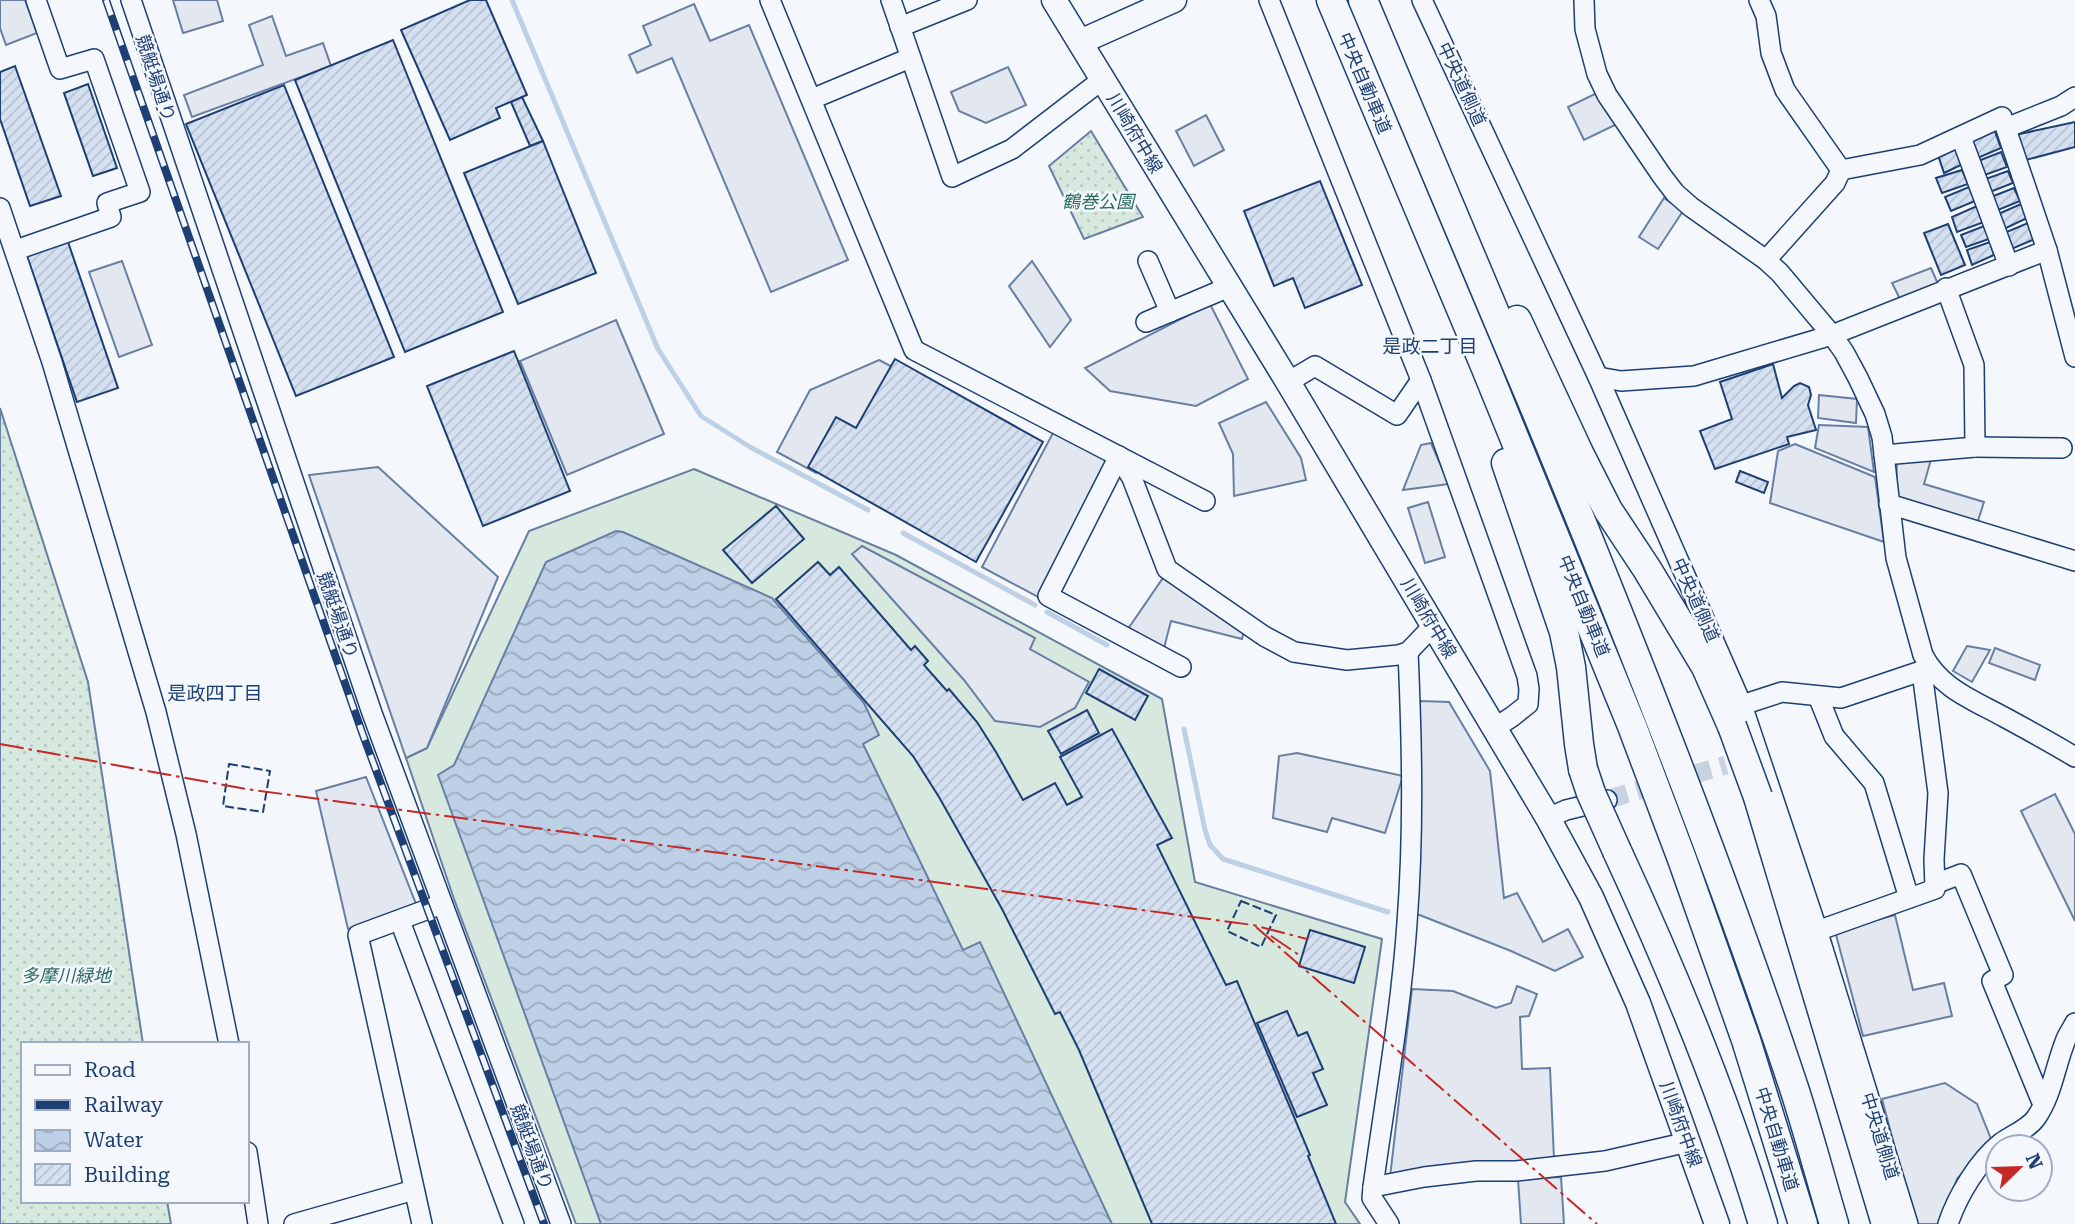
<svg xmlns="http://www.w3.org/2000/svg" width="2075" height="1224" viewBox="0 0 2075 1224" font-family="'Roboto Serif','Noto Sans JP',serif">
<defs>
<pattern id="grass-dots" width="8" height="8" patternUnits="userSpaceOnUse" patternTransform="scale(1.75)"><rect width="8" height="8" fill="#d7e8df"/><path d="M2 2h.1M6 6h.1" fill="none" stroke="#b8c8c3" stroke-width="1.8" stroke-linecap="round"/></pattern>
<pattern id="water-waves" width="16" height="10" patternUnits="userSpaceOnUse" patternTransform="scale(1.75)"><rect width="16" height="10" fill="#bed0e5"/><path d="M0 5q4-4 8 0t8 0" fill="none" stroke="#9aaabe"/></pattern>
<pattern id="building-hatch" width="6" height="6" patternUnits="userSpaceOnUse" patternTransform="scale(1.75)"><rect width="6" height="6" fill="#d5e0f0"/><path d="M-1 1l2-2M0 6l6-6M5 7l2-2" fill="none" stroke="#b6c1d1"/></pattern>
</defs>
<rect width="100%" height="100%" fill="#f4f7fb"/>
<g fill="url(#grass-dots)" stroke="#687fa3" stroke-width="2">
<path d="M1091,131L1143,217L1084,239L1049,166Z"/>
<path d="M0,408L88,682L143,1044H23V1201H167L171,1224H0Z"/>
</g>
<path fill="#d7e8df" stroke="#687fa3" stroke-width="2" d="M694,469L896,555L1162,699L1195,882L1382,939L1345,1202L1360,1224H576L454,899L406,758L427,748L529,531Z"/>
<g fill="#e3e8f0" stroke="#687fa3" stroke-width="2">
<path d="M0,0H25L37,33L6,45L0,28Z"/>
<path d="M173,0H217L223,21L183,33Z"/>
<path d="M694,4L710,41L749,25L848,260L771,292L672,58L637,73L629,55L651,45L643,26Z"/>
<path d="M272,16L286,56L323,43L331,66L192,117L184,95L263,65L249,25Z"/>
<path d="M1008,67L1026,105L986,123L959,111L951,92Z"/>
<path d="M1601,91L1617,124L1584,140L1568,107Z"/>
<path d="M1206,115L1224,150L1194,166L1176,131Z"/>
<path d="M1664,198L1683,211L1658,249L1639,237Z"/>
<path d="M122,261L152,345L119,357L89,272Z"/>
<path d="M1032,261L1071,320L1050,347L1009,286Z"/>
<path d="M1931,268L1938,284L1900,299L1892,283Z"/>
<path d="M1210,304L1248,379L1196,406L1110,391L1085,368Z"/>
<path d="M616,320L664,434L567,475L520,361Z"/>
<path d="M879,360L904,373L907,462L841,426L816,473L777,452L810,390Z"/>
<path d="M1819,395L1857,399L1856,423L1818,418Z"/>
<path d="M1266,402L1301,458L1306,480L1234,496L1233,454L1219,423Z"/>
<path d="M1819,425L1868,427L1874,472L1815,448Z"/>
<path d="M1054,431L1110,461L1038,597L982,567Z"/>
<path d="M1431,443L1449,484L1403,490L1421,445Z"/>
<path d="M1795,444L1875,477L1884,542L1770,503L1778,451Z"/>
<path d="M1932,456L1924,484L1984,502L1977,524L1896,500L1897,457Z"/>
<path d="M378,467L498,577L427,748L406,758L309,475Z"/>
<path d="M1428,502L1445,557L1425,563L1408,508Z"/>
<path d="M862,546L1035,638L1030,649L1089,682L1075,708L1040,727L995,721L964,680L852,554Z"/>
<path d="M1165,575L1244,630L1242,639L1171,621L1163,652L1128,629Z"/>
<path d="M1967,646L1990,650L1972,682L1953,671Z"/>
<path d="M1995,648L2040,665L2035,680L1989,663Z"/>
<path d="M1420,701L1449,702L1490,771L1504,898L1517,893L1543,942L1568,929L1583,957L1555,971L1511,951L1417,914Z"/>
<path d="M1297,753L1403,776L1385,833L1332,818L1327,832L1273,818L1279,756Z"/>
<path d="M366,777L416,904L348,929L316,791Z"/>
<path d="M2055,794L2075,834V921L2021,811Z"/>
<path d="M1895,915L1913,990L1944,983L1952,1016L1863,1036L1835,931Z"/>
<path d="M1517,986L1537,994L1529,1016L1520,1017L1522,1069L1550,1068L1554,1159L1390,1177L1412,989L1453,991L1496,1008L1511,1003Z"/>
<path d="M1945,1083L1977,1104L1991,1139L1957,1179L1944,1224H1915L1882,1099Z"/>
<path d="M1561,1177L1564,1224H1521L1518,1179Z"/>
</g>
<path fill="url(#water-waves)" stroke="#687fa3" stroke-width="2" d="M616,531L623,532L772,598L864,703L879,735L863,744L963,950L980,942L1112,1224H601L438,775L454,765L546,562Z"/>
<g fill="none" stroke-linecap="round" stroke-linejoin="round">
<g stroke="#bed0e5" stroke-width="5">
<path d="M512,0L658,349L701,416L750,447L868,510"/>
<path d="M903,533L1035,605"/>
<path d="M1047,612L1107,645"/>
<path d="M1184,729L1205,830L1210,845L1223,859L1388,912"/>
</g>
</g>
<g fill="url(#building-hatch)" stroke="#1d3f73" stroke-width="2">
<path d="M470,0H486L527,95L496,108L500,118L450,140L401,30Z"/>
<path d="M393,40L503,312L405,352L295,80Z"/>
<path d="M15,66L61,196L30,206L0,119V72Z"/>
<path d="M88,84L117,168L93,176L64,93Z"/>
<path d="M284,85L394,357L296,396L186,124Z"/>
<path d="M522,97L543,141L530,146L511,102Z"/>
<path d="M2075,122V147L2022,161L2015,135Z"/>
<path d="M1994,129L2001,148L1973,160L1965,140Z"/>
<path d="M543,141L596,273L518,304L464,173Z"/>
<path d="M1955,144L1963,164L1944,173L1937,152Z"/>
<path d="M2001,152L2007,167L1979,177L1973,163Z"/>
<path d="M1962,170L1968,184L1942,193L1936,178Z"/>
<path d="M2008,171L2013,183L1985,194L1980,181Z"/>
<path d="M1320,181L1362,285L1305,308L1293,278L1274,286L1244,211Z"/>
<path d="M1969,187L1975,201L1951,211L1945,197Z"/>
<path d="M2014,188L2020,201L1993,212L1988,198Z"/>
<path d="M2021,204L2027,218L2002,230L1996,215Z"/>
<path d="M1977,206L1984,222L1957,232L1952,217Z"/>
<path d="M2028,223L2035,239L2009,250L2004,233Z"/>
<path d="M1948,224L1965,265L1941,275L1924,233Z"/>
<path d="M1984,226L1989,239L1966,247L1961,235Z"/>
<path d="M67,239L118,388L77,402L26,253Z"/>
<path d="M1990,242L1994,255L1972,265L1967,250Z"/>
<path d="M514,351L570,491L483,526L427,386Z"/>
<path d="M895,359L1043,442L976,562L808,467L836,417L856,428Z"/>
<path d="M1773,364L1782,398L1794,386L1800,383L1809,387L1811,395L1808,405L1816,430L1787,437L1789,444L1715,469L1700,431L1732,419L1720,382Z"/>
<path d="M1740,471L1768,482L1764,493L1736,482Z"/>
<path d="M776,506L804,539L752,583L723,550Z"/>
<path d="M818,562L830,575L839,567L911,650L915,646L928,661L924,665L947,691L949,689L977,722L996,752L1023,800L1055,783L1067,805L1082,797L1060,757L1112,729L1172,838L1157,845L1226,985L1237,981L1310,1155L1308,1156L1336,1224H1152L1079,1050L1060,1012L1055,1014L1002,909L939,797L913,756L776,599Z"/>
<path d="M1099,669L1148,696L1135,720L1086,693Z"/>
<path d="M1087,710L1099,733L1061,754L1048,731Z"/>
<path d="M1310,930L1365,947L1354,983L1299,966Z"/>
<path d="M1287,1011L1298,1036L1307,1032L1323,1069L1313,1073L1327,1105L1297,1117L1257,1023Z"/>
</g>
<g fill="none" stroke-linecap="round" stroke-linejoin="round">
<path stroke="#c9d2e0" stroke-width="19" stroke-dasharray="19 10" stroke-linecap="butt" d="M1609,799L1726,765"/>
<defs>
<g id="minor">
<path d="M131,0L372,713L561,1224"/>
<path d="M770,0L914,350L1205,501"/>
<path d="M891,0L952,177L1012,149L1103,79"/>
<path d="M1269,0L1421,380L1527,676L1529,689L1528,704L1513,716L1495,728"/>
<path d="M1422,0L1598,377L1742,705L1815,923L1908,1224"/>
<path d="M1584,0L1585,29L1597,74L1607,95L1662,176L1675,193L1691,207L1766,260L1780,273L1832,335L1844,352L1858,378L1875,414L1882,437L1896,558L1923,655C1940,688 1973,700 2004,717C2028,730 2052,743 2075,757"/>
<path d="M1759,0L1766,16L1771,53L1785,90L1841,170"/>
<path d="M900,27L967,0"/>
<path d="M812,99L910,58"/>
<path d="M2006,128L2061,106L2075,97"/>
<path d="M1961,137L2009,266"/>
<path d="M1841,170L1920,155L2002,117L2047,250L2075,357"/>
<path d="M0,208L52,362L156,712L186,834L229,1044"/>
<path d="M16,250L111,217L107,203L140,192L94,59L60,69L36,0"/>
<path d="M1766,260L1835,183L1841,170"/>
<path d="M1148,261L1170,312"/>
<path d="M1146,322L1229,287"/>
<path d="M1598,377L1621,381L1694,376L1832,335L2047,250"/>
<path d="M1288,382L1315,366L1397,415L1421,380"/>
<path d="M1975,447L2062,448"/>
<path d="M1884,455L1975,447L1974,365L1946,288"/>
<path d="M1119,456L1048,596L1181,667"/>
<path d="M1119,457L1132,478L1167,569L1264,636L1294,652L1347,660L1398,655L1408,652L1433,626"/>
<path d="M1889,504L2075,561"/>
<path d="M1818,696L1834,736L1874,783L1909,898"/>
<path d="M1742,705L1782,692L1841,698L1930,668"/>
<path d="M1548,818L1566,810L1607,800"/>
<path d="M1935,884L1961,874L2003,975L1992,981L2041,1100L2044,1102"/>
<path d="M400,921L514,1224"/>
<path d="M1817,931L1935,889L1934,859L1938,793L1922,672"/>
<path d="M247,1152L258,1224"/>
<path d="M1373,1187L1424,1177L1476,1171H1516L1605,1161L1688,1142"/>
<path d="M294,1224L414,1190"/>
<path d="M422,1224L358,935L442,904"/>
<path d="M1389,1224L1372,1198L1373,1187C1385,1099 1401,1011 1407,923C1414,832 1412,743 1408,652"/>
<path d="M1948,1224C1957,1197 1978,1161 2001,1143C2012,1135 2028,1129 2036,1118C2052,1095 2055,1067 2065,1042C2067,1035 2072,1029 2075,1023"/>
</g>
<g id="major">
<path d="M1054,0L1288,382L1548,818L1591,897L1638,1003L1717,1224"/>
<path d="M1080,42L1174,0"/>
</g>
<g id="highway">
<path d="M1331,0L1485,366L1632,726L1682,859L1746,1040L1803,1224"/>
<path d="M1363,0C1420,138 1480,275 1537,413C1629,637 1719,862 1795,1091C1809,1135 1821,1180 1834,1224"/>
<path d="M1517,320L1579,453L1608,510L1647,569L1706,667L1732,726"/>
<path d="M1506,463L1564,632L1571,667L1579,744L1583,769"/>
<path d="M1758,797L1886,1224"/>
<path d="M1617,851C1673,972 1725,1096 1763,1224"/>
</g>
</defs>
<use href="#minor" stroke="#1d3f73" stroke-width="22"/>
<use href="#major" stroke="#1d3f73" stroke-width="27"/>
<use href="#highway" stroke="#1d3f73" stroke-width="31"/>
<use href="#minor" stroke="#f4f7fb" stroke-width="19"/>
<use href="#major" stroke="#f4f7fb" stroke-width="24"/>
<use href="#highway" stroke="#f4f7fb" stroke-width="28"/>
<defs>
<path id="rail" d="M106,0L363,735L544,1224"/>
</defs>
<use href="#rail" stroke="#1d3f73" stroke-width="8"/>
<use href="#rail" stroke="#f4f7fb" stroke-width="5" stroke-dasharray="16" stroke-linecap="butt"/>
<defs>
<g id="highway-bridge">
<path d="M1732,726L1758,797"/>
<path d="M1583,769L1591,793L1617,851"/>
</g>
</defs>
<use href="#highway-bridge" stroke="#1d3f73" stroke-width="31" stroke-linecap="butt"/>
<use href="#highway-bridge" stroke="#f4f7fb" stroke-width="28"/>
<g stroke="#1d3f73" stroke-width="2" stroke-dasharray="9 3.5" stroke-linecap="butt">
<path d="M229,764L270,771L263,812L223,806Z"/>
<path d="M1241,901L1276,915L1261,947L1227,931Z"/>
</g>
<g stroke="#c62828" stroke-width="2" stroke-dasharray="24 5 3.5 5" stroke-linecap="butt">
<path d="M0,744L246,789L1253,925L1307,939"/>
<path d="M1256,927L1597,1224"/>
<path d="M1271,936L1302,957"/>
</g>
</g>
<g text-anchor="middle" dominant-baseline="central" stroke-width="5" stroke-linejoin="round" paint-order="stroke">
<g font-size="18" fill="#1d3f73" stroke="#f4f7fb">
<text transform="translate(156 78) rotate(72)">競艇場通り</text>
<text transform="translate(1365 83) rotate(67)">中央自動車道</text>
<text transform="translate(1462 84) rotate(65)">中央道側道</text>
<text transform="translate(1135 133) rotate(59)">川崎府中線</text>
<text transform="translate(1696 600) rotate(66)">中央道側道</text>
<text transform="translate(1584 606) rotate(68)">中央自動車道</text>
<text transform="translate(338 615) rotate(71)">競艇場通り</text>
<text transform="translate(1429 618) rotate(59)">川崎府中線</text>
<text transform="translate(1681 1124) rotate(70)">川崎府中線</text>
<text transform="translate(1880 1136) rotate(73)">中央道側道</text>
<text transform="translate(1777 1139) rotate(73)">中央自動車道</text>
<text transform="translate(532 1147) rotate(70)">競艇場通り</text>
</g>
<g font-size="18" font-style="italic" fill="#2c6c60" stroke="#f4f7fb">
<text x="1098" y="201">鶴巻公園</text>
<text x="66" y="975">多摩川緑地</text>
</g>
<g font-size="19" fill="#1d3f73" stroke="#f4f7fb">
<text x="1430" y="346">是政二丁目</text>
<text x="215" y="693">是政四丁目</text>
</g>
</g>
<rect x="21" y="1042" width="228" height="161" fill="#f4f7fb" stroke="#9eadc5" stroke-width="2"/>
<rect x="35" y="1065" width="35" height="10" fill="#f4f7fb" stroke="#9eadc5" stroke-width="2"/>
<text x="84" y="1077" font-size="21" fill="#1d3f73">Road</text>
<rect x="35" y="1100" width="35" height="10" fill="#1d3f73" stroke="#9eadc5" stroke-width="2"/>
<text x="84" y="1112" font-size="21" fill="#1d3f73">Railway</text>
<rect x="35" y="1130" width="35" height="21" fill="url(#water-waves)" stroke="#9eadc5" stroke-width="2"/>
<text x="84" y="1147" font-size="21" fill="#1d3f73">Water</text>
<rect x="35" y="1164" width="35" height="21" fill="url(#building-hatch)" stroke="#9eadc5" stroke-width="2"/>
<text x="84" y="1182" font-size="21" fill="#1d3f73">Building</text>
<g transform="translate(2019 1168) rotate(67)"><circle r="33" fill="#f4f7fb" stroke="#9eadc5" stroke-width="2"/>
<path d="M0-5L12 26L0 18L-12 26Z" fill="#c62828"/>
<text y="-10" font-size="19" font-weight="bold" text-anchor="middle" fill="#1d3f73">N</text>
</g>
</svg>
